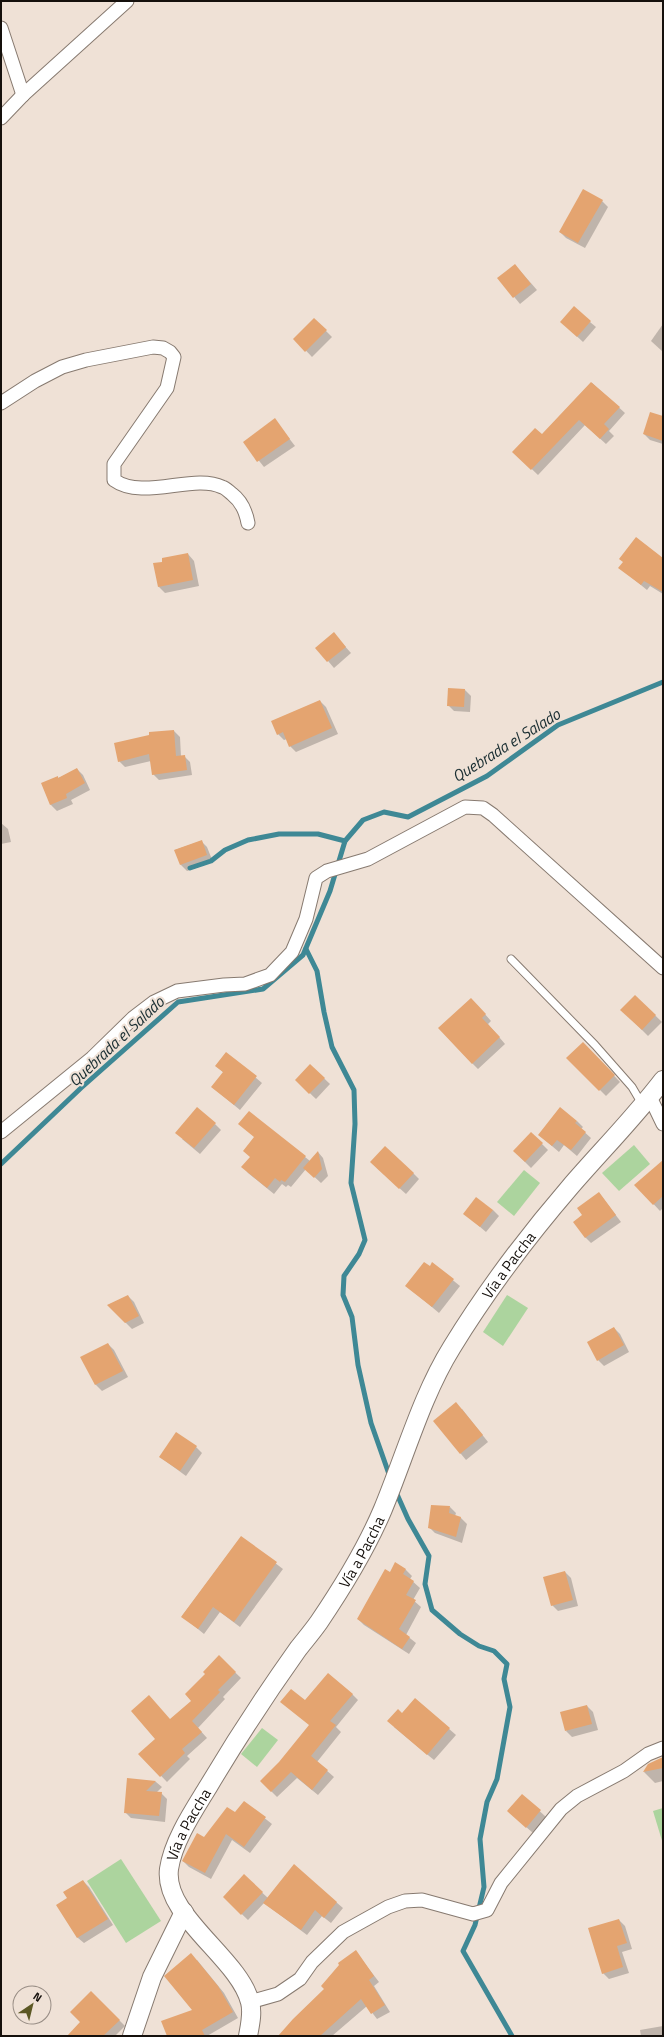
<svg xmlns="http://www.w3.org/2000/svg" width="664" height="2037" viewBox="0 0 664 2037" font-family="'Titillium Web',sans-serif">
<rect width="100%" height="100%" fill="#efe1d6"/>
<g fill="#acd49e">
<path d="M634,1145L650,1164L619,1191L602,1173Z"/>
<path d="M524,1170L540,1183L514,1216L497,1202Z"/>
<path d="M507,1295L528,1308L503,1346L483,1332Z"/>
<path d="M262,1728L278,1740L257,1767L241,1754Z"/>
<path d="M663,1808V1844L653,1811Z"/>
<path d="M121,1859L161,1921L126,1943L87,1881Z"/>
</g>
<g fill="#0003">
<path d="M602,201L608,207L585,248L566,238L560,232Z"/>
<path d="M515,265L537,290L520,304L499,278Z"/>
<path d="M314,319L332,337L312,357L295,339Z"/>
<path d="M590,322L596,327L583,342L568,328Z"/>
<path d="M663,324V352L651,341Z"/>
<path d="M592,383L625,413L609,431L614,436L606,444L585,425L538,475L514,452L542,436Z"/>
<path d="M663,417V444L650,440L644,434Z"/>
<path d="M275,420L295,446L264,467L244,442Z"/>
<path d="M188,554L194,561L199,586L165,593L159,587L163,562Z"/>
<path d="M663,559V594L650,586L647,590L620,568Z"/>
<path d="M334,634L351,653L334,668L317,648Z"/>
<path d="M465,690L471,696L470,712L454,711L448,705Z"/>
<path d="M320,701L326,707L338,734L296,752L290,746L287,739L284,740L278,734Z"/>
<path d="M174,731L180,737L181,757L184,756L190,762L192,775L159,780L153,774L151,761L125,767L119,761Z"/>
<path d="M77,769L83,775L90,790L71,800L73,804L57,811L51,805L42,784L57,777L59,778Z"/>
<path d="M1,823L8,829L11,842L1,844Z"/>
<path d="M201,841L207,847L213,862L187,871L181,865L175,850Z"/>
<path d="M635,996L662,1022L648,1036L622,1010Z"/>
<path d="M477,1005L491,1021L488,1024L505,1044L478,1069L472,1063Z"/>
<path d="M583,1043L620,1082L606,1096L568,1058Z"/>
<path d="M226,1053L262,1083L240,1110L212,1087L224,1073L216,1066Z"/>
<path d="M310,1065L330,1084L316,1099L296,1080Z"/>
<path d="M249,1112L310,1161L318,1152L323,1158L328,1176L321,1183L306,1169L291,1187L288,1185L286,1187L282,1184L274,1194L248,1173L243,1167L251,1158L255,1137Z"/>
<path d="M577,1121L583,1127L581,1129L591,1138L577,1156L564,1145L559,1152L539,1135Z"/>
<path d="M215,1124L221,1130L200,1154L182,1139Z"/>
<path d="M531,1133L548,1150L531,1168L520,1157Z"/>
<path d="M663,1161V1208L660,1211L636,1185Z"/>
<path d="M377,1168L413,1173L419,1179L406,1194Z"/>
<path d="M599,1193L621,1222L591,1243L585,1237L584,1216Z"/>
<path d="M493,1210L499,1216L486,1232L465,1214Z"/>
<path d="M433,1264L460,1286L439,1313L407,1286Z"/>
<path d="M128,1296L134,1302L144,1323L132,1329L108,1305Z"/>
<path d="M614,1328L620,1334L629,1352L604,1366L598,1360Z"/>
<path d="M108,1344L114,1350L128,1377L102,1391L96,1385L82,1358Z"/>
<path d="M462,1409L488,1442L466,1460L434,1421Z"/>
<path d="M196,1447L202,1453L186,1476L160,1457Z"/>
<path d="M450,1507L456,1513L455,1516L461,1518L467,1524L462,1543L435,1533L429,1527Z"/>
<path d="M241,1537L283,1569L240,1627L220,1612L204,1634L182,1616Z"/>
<path d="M396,1564L406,1570L412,1576L410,1579L420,1588L413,1600L421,1607L406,1635L416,1643L409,1654L364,1625L358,1619Z"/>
<path d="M565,1572L571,1578L578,1606L558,1611L552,1605Z"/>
<path d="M219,1657L241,1678L223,1697L225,1699L198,1728L207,1738L187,1756L190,1759L167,1782L140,1754L156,1739L170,1720L193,1701L206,1674Z"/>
<path d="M352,1694L358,1700L336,1727L341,1732L317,1762L334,1777L318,1795L297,1778L277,1797L261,1781L280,1763L310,1726L305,1702Z"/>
<path d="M415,1699L456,1735L434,1760L394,1727Z"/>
<path d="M587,1706L593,1712L598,1730L572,1737L566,1731Z"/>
<path d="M663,1758V1781L655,1783L644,1772L649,1765Z"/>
<path d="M128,1779L156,1782L162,1787L156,1793H161L167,1799L165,1822L131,1818L125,1812Z"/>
<path d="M522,1795L546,1817L533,1833L508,1811Z"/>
<path d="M244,1802L272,1824L250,1853L232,1840L211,1879L189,1867L183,1861L205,1839L235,1814Z"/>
<path d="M294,1866L343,1908L331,1923L322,1916L307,1935L264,1903L248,1920L224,1897L244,1876L268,1898Z"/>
<path d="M83,1881L89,1887L113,1925L84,1943L78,1938L58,1905L69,1899Z"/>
<path d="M619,1920L625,1926L632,1949L622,1952L629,1973L609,1979L603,1973Z"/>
<path d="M356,1952L379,1982L374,1986L390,2012L377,2019L367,2006L332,2036H279L326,1989Z"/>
<path d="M197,1960L224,1993L238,2018L207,2036H168L194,2011Z"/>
<path d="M91,1992L125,2026L115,2036H69L82,2022Z"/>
<path d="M663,2026V2036H641L640,2030Z"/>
</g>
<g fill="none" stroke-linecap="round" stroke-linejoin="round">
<g stroke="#3e8895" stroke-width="5">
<path d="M190,868L211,861L225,850L248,840L279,834H318L345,841"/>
<path d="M306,949L317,971L324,1012L332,1047L354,1090L355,1124L351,1183L365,1240L359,1254L344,1276L343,1295L352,1317L358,1365L371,1423L390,1477"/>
<path d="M1,1164L81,1088L178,1002L263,989L303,955L330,891L345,841L363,820L384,812L408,817L487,776L558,725L663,682"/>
<path d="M396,1492L408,1519L429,1556L425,1584L432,1610L460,1634L479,1646L494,1651L507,1664L504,1679L510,1707L497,1779L487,1802L480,1839L484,1887L475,1925L463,1951L512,2036"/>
</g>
</g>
<g fill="#e4a470">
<path d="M583,189L603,200L578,243L559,232Z"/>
<path d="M515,264L531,284L513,298L497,278Z"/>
<path d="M574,306L591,321L577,337L560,322Z"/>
<path d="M314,318L327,330L305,352L293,339Z"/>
<path d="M591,382L620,407L604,424L609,429L600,439L579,420L531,470L512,452L535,428L542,434Z"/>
<path d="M650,412L663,416V441L643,434Z"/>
<path d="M275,418L290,439L257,462L243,442Z"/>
<path d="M636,537L663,558V592L644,581L641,585L618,568L623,562L619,559Z"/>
<path d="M188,553L193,580L158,587L153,563L162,562V558Z"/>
<path d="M334,632L346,647L327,662L315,648Z"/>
<path d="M448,688L465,689L464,707L447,706Z"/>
<path d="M320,700L332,728L289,747L283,732L277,735L271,721Z"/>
<path d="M174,730L176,756L185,755L187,770L152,775L149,754L118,762L114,743L149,735V732Z"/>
<path d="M77,768L85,783L66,794L67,798L50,805L41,783L58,776V778Z"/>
<path d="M202,840L207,855L180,865L174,850Z"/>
<path d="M635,995L656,1015L642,1030L620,1010Z"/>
<path d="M471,998L486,1014L482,1018L500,1037L472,1064L438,1028Z"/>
<path d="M583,1042L615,1075L599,1091L566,1058Z"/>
<path d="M226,1052L257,1076L234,1105L211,1087L223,1072L215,1066Z"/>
<path d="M310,1064L325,1078L309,1094L295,1080Z"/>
<path d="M197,1107L216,1123L194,1148L175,1133Z"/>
<path d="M560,1107L577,1121L575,1123L586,1132L571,1150L557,1140L552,1146L538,1135Z"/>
<path d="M249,1111L306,1156L285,1182L281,1180L280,1182L275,1178L267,1188L241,1167L250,1157L243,1151L254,1137L238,1124Z"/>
<path d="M531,1132L543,1143L525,1162L513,1151Z"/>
<path d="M385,1146L414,1173L399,1189L370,1162Z"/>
<path d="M318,1151L322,1169L314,1178L303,1168Z"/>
<path d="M663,1160V1196L653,1205L634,1185Z"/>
<path d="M599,1192L616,1215L585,1238L573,1222L582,1215L577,1208Z"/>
<path d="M476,1197L493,1210L480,1227L463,1214Z"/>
<path d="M424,1262L430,1266L432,1262L454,1279L432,1307L405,1286Z"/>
<path d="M128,1295L139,1316L125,1323L107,1305Z"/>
<path d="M614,1327L624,1345L597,1361L587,1342Z"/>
<path d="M108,1343L123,1371L95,1385L80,1357Z"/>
<path d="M456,1402L483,1435L460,1454L433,1421Z"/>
<path d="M176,1432L197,1446L180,1471L159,1457Z"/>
<path d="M431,1505L450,1506L449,1513L461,1517L456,1537L428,1528Z"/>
<path d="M241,1536L277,1562L234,1622L213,1607L198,1629L181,1617Z"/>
<path d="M395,1562L406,1569L403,1574L414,1581L406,1595L416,1600L399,1629L410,1637L402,1649L357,1619L385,1569L390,1572Z"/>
<path d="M565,1571L573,1600L551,1606L543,1577Z"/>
<path d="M219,1655L236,1672L218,1690L220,1692L192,1721L202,1732L182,1749L185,1753L160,1777L138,1754L155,1739L131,1711L149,1695L170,1719L191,1701L185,1694L205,1674L203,1672Z"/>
<path d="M328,1673L353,1694L330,1721L336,1725L311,1756L328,1770L312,1790L291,1772L271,1792L260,1781L279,1762L309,1725L280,1702L291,1689L305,1700Z"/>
<path d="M415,1698L450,1728L427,1755L387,1721L398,1709L402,1713Z"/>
<path d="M587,1705L592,1724L565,1731L560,1712Z"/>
<path d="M663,1757V1768L643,1772L648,1764Z"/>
<path d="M127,1778L156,1781L146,1791L162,1792L159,1816L124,1813Z"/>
<path d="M522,1794L541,1810L526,1828L507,1811Z"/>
<path d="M244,1801L266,1817L244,1847L226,1834L205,1873L182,1861L197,1833L204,1837L227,1807L235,1812Z"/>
<path d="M294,1864L337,1902L324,1918L315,1910L301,1930L263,1903Z"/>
<path d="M244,1874L263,1892L241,1915L223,1897Z"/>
<path d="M83,1880L108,1919L77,1938L56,1905L67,1898L63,1892Z"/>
<path d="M619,1919L627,1943L617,1946L623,1967L602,1974L588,1928Z"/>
<path d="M356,1950L374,1976L369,1980L385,2005L371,2014L361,1999L320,2036H278L293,2019L324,1989L321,1986L339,1965L338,1963Z"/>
<path d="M191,1953L218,1986L233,2012L202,2030L205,2036H167L161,2021L192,2010L164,1976Z"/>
<path d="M91,1991L120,2020L103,2036H67L80,2022L70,2012Z"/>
</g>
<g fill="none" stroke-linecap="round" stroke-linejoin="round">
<defs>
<path id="lane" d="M511,959L595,1045L632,1087L642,1104"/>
<g id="street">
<path d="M1,28L23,95"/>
<path d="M1,118L23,95L127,1"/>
<path d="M1,403L35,381L62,367L86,360L153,347L163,348L170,352L174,357L167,388L114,464V480C143,501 194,473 222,487C226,488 229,492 232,494C241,501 246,512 248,523"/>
<path d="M650,1097L663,1124"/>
<path d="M1,1132L92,1058L133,1018L154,1002L177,991L224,985L245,984L270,975L292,952L306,919L316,878L327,871L368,859L465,807L483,808L493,815L663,968"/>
<path d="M250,2002L278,1994L300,1979L312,1962L343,1932L388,1907L405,1901L422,1900L473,1914L487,1910L501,1883L561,1809L577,1796L624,1771L648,1754L663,1748"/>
</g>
<g id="secondary">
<path d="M132,2036L152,1977L184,1912"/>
<path id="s1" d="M248,2036C250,2025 253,2013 250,2002C239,1958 163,1916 169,1869C173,1841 194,1810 208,1787C236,1740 266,1694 298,1649C305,1640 312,1632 319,1622C342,1588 367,1547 383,1509C405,1456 422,1395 452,1347C487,1290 527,1237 570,1187C601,1151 634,1118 663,1080"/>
</g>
</defs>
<use href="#lane" stroke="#877a70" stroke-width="9"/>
<use href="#street" stroke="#877a70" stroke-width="15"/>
<use href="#secondary" stroke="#877a70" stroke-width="20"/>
<use href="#lane" stroke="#fff" stroke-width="7"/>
<use href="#street" stroke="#fff" stroke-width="13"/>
<use href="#secondary" stroke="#fff" stroke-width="18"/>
</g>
<g text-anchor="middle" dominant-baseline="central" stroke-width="4" stroke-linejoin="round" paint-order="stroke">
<g font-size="15" fill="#15100c" stroke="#efe1d6">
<text stroke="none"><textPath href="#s1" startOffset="890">Vía a Paccha</textPath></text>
<text stroke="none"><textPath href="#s1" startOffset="566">Vía a Paccha</textPath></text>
<text stroke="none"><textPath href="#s1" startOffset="242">Vía a Paccha</textPath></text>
</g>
<g font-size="16" font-style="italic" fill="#1a2e32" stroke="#efe1d6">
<text transform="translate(506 745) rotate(-32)">Quebrada el Salado</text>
<text transform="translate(116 1041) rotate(-43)">Quebrada el Salado</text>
</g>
</g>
<rect width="664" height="2037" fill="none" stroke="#15100c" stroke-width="4"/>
<g transform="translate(32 2005) rotate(35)"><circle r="19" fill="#efe1d6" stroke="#988d85"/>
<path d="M0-3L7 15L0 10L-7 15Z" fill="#5c5824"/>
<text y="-6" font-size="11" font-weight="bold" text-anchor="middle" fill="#15100c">N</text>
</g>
</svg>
